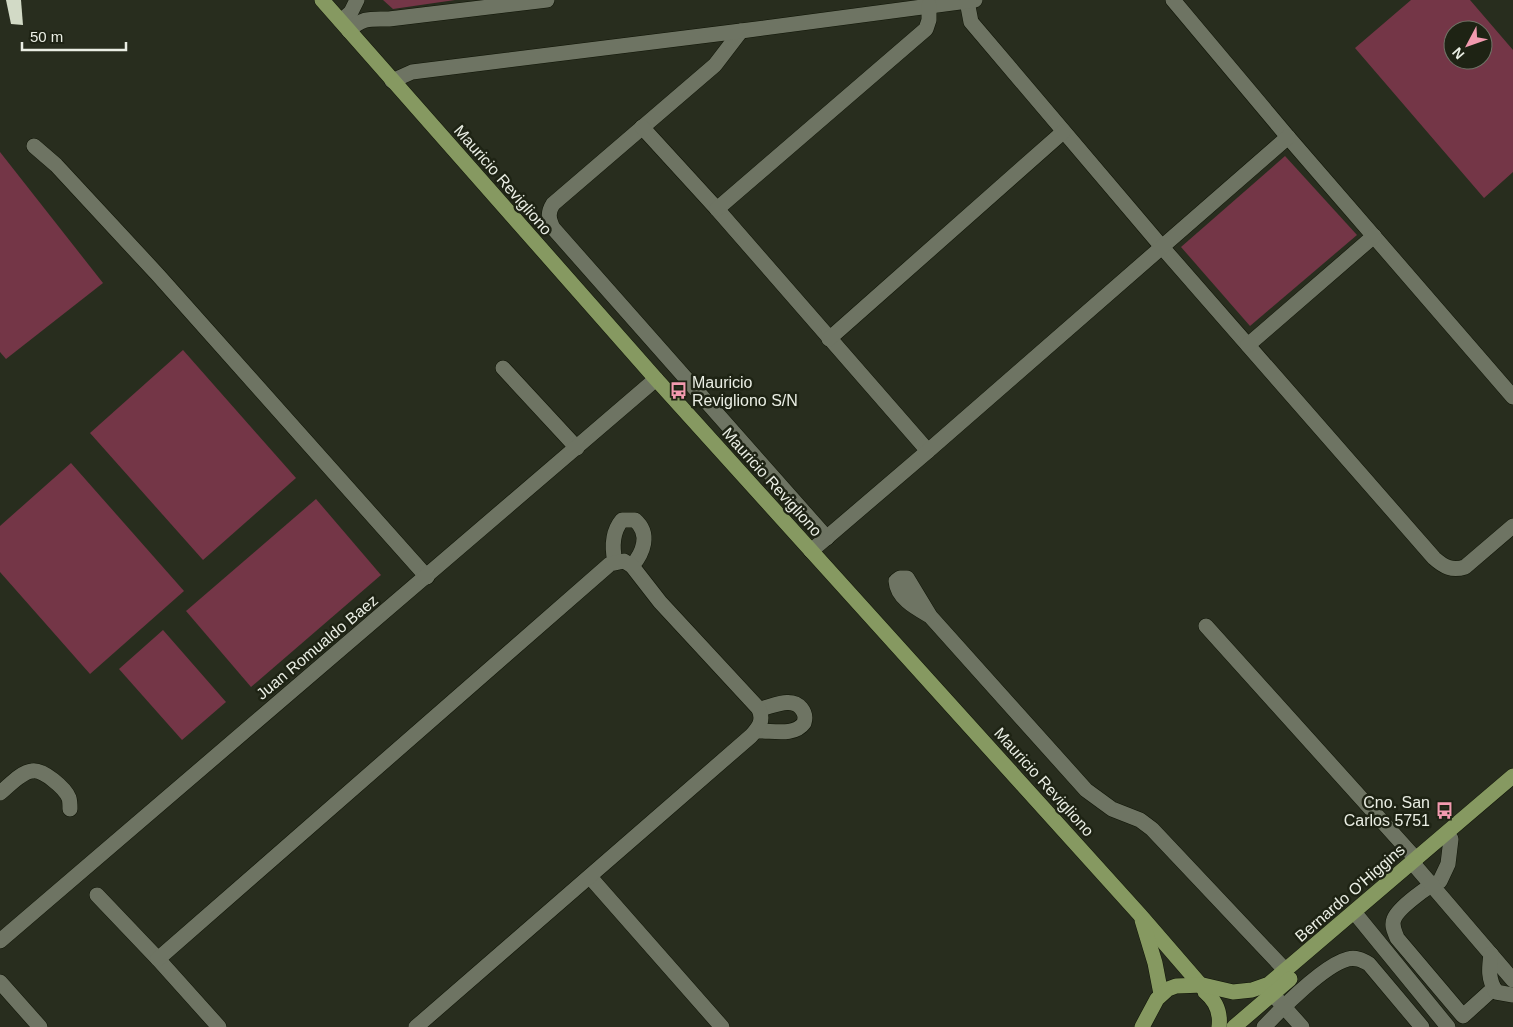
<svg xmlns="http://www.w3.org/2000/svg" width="1513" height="1027" viewBox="0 0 1513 1027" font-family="Arial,sans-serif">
<rect width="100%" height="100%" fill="#282d1e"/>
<g fill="#743647" fill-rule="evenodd">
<path d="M383,0H455L393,9Z"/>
<path d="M1411,0H1470L1513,50V172L1484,198L1355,48ZM1453,30H1483V60H1453Z"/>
<path d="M0,152L103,283L6,359L0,352Z"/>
<path d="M1285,156L1357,235L1250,326L1181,247Z"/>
<path d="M183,350L296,478L203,560L90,433Z"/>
<path d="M71,463L184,591L90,674L0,572V526Z"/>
<path d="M316,499L381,575L251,687L186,611Z"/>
<path d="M163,630L226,702L182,740L119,669Z"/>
</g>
<path fill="#d2dac6" d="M6,0H21L23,25L11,24Z"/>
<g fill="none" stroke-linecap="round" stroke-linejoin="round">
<defs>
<g id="minor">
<path d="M1173,0L1288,137L1513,397"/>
<path d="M967,1L971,22L1162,247L1434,558C1444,567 1452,571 1465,567L1513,526"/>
<path d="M341,21L351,12L357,0"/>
<path d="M349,31C362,17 371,19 389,19L547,0"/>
<path d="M741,31L715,65L553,204C548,212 548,218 553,228L827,538"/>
<path d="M392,81L412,72L741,31L975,0"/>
<path d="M642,127L717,209L928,451"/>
<path d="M34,146L56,165L158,275L427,577"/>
<path d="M717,209L926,29L929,20V5"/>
<path d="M829,339L1063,132"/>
<path d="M1248,345L1374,236"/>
<path d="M503,368L577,448"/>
<path d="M811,551L928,451L1288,137"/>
<path d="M615,562C612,548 612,532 622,520H635C651,534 643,553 632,566"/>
<path d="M930,616C916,608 897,598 896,581L900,578H907L930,616L1086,790L1112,809L1140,820L1152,829L1286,971"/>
<path d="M1206,626L1416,859"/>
<path d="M756,731C771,730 794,737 804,723C806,717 805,713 801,708C791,696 772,707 759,709"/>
<path d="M0,793C9,786 21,772 32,771C43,769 65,788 69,798C70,801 70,806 70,809"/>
<path d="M1451,839L1448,864L1440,881C1429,885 1398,908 1394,919C1391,926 1395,932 1397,938L1463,1016L1494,988"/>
<path d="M1417,868L1513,980"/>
<path d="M590,877L722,1027"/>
<path d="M97,895L158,959L219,1027"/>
<path d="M1359,918L1448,1027"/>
<path d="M0,941L656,379"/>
<path d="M1491,954C1489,969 1488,979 1496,992L1513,995"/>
<path d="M158,959L610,564L624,561L632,566L660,602L759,709C764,721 759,727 751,736L416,1027"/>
<path d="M0,982L40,1027"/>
<path d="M1276,998L1302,1027"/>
<path d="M1264,1027C1281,1009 1324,965 1348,959C1356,957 1362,960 1369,964L1422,1027"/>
</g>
<g id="major">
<path d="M322,0L656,379L1141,916L1211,997"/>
<path d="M1142,920L1155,963L1161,994"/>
<path d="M1205,992C1216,1001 1221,1012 1219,1027"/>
<path d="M1142,1027L1157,999L1168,989L1176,986L1203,985L1233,992L1252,990L1269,984L1513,776"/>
<path d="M1234,1027L1290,979"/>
</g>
</defs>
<use href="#minor" stroke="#101507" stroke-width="16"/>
<use href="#major" stroke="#101507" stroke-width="16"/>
<use href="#minor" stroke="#6e7463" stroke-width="15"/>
<use href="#major" stroke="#869961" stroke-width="15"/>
</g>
<defs>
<symbol id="bus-bare" viewBox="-9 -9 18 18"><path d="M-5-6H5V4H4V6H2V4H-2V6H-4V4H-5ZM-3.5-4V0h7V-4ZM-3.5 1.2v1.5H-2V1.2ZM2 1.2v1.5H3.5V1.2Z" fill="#f29aaf" stroke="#1e2314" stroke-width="2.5" paint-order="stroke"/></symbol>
</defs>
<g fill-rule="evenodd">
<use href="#bus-bare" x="666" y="378" width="25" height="25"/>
<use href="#bus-bare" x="1432" y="798" width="25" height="25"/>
</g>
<g text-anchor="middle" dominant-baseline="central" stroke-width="5" stroke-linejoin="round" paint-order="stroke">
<g font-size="16" fill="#eaeee4" stroke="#1e2314">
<text transform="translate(503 180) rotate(49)">Mauricio Revigliono</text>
<text transform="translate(772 482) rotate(48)">Mauricio Revigliono</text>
<text transform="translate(317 647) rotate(-40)">Juan Romualdo Baez</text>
<text transform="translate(1044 782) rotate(48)">Mauricio Revigliono</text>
<text transform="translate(1350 893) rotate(-41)">Bernardo O'Higgins</text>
</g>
<g font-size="16" fill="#eaeee4" stroke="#1e2314" text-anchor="start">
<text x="692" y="382">Mauricio<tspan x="692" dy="18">Revigliono S/N</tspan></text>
<text x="1430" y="802" text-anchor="end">Cno. San<tspan x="1430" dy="18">Carlos 5751</tspan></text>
</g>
</g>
<g transform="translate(1468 45) rotate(229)"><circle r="24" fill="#1e2314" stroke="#707467"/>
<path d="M0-4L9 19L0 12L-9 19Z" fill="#f29aaf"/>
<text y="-8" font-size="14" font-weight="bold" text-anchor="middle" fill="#eaeee4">N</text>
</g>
<path d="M22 42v8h104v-8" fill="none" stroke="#eaeee4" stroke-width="2.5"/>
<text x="30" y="42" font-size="15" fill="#eaeee4" stroke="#1e2314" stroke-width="4" paint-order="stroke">50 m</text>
</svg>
